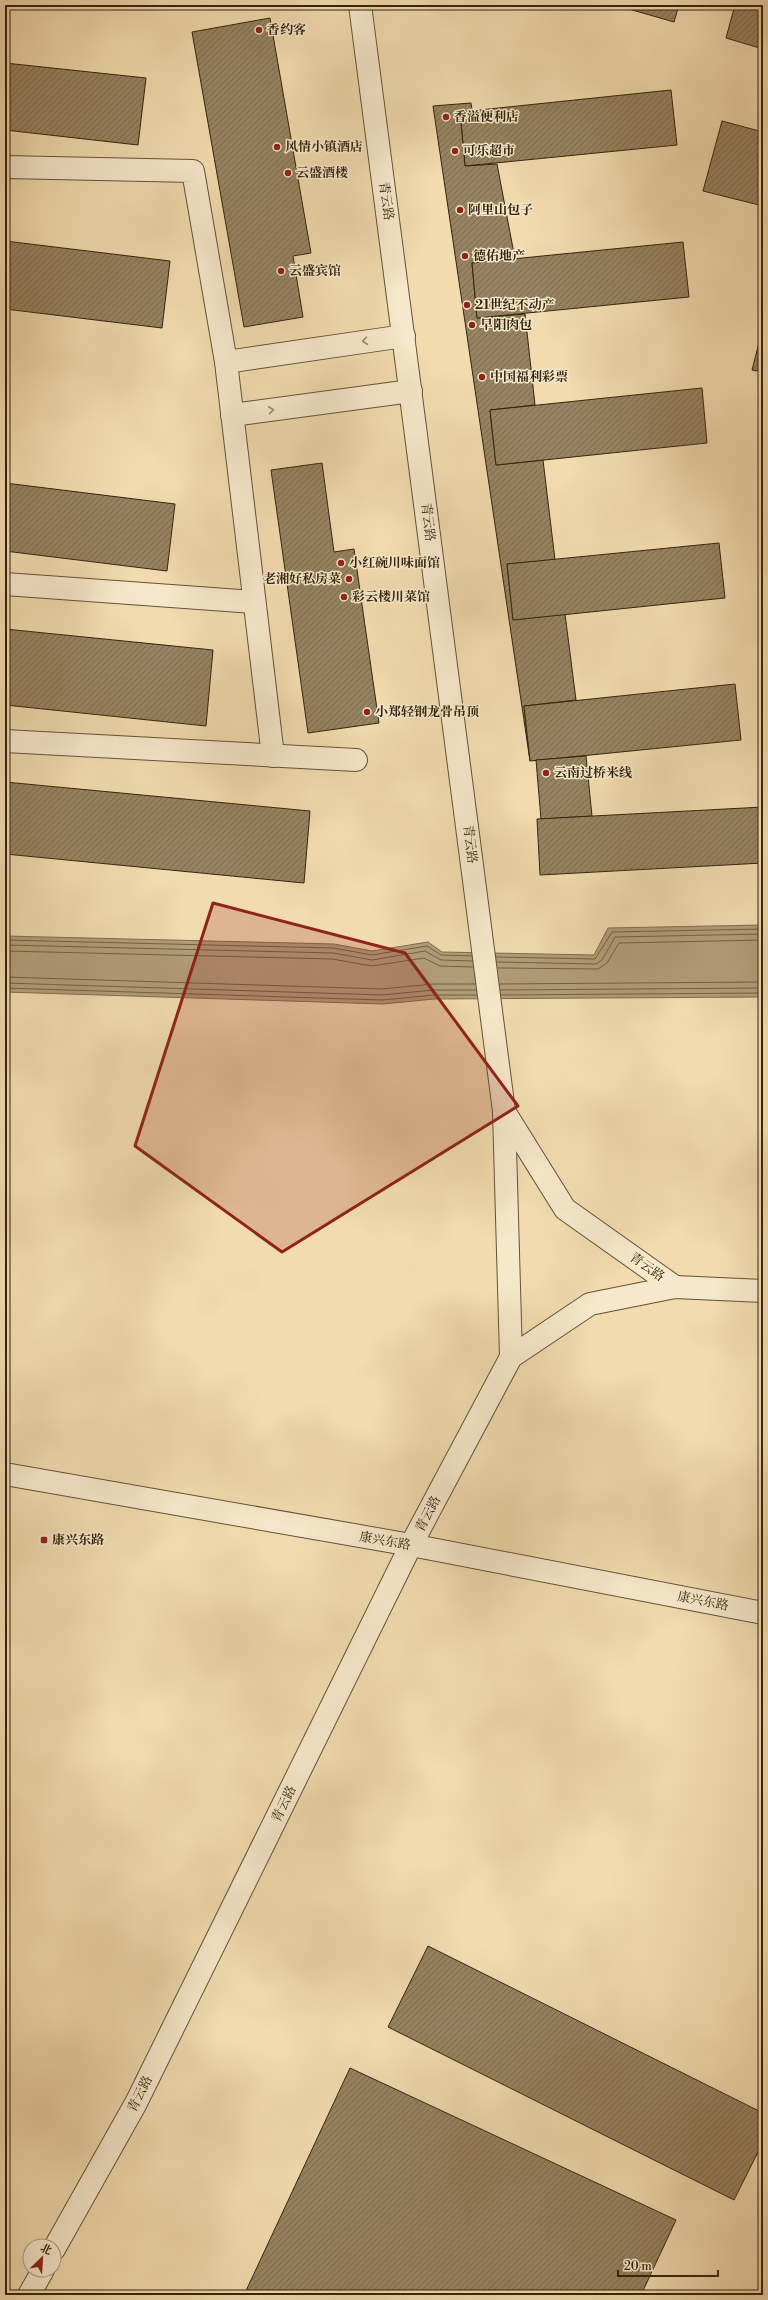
<svg xmlns="http://www.w3.org/2000/svg" width="768" height="2300" viewBox="0 0 768 2300" font-family="'Libre Bodoni','Noto Serif SC',serif">
<defs>
<pattern id="building-hatch" width="6" height="6" patternUnits="userSpaceOnUse"><rect width="6" height="6" fill="#978361"/><path d="M-1 1l2-2M0 6l6-6M5 7l2-2" fill="none" stroke="#7c6b4e"/></pattern>
</defs>
<rect width="100%" height="100%" fill="#f1dbaf"/>
<filter id="stains"><feTurbulence type="fractalNoise" baseFrequency=".005" numOctaves="4"/><feColorMatrix values="0 0 0 0 .2 0 0 0 0 .09 0 0 0 0 .02 0 0 0 .5 -.17"/></filter>
<radialGradient id="worn" r=".72"><stop offset=".6" stop-color="#630" stop-opacity="0"/><stop offset="1" stop-color="#630" stop-opacity=".3"/></radialGradient>
<path fill="#b19d78" stroke="#7f6d4d" d="M763,925V997L434,999L383,1004L5,992V936L334,944L372,951L428,942L442,952L594,955L608,928Z"/>
<g fill="none" stroke-linecap="round" stroke-linejoin="round">
<g stroke="#736042" stroke-width="1">
<path d="M5,940L333,948L372,955L427,946L441,955L472,956"/>
<path d="M5,945L333,953L372,960L425,951L441,960L472,961"/>
<path d="M5,951L332,959L372,966L424,958L440,966L473,967"/>
<path d="M496,957L595,959L612,932L763,929"/>
<path d="M497,962L596,964L602,960L615,937L763,934"/>
<path d="M498,968L598,969L607,963L619,943L763,940"/>
<path d="M5,977L382,989L433,984H475"/>
<path d="M5,983L382,995L434,990H476"/>
<path d="M500,984L763,982"/>
<path d="M5,988L382,1000L434,995H477"/>
<path d="M500,990L763,988"/>
<path d="M501,995L763,993"/>
</g>
</g>
<g fill="url(#building-hatch)" stroke="#35240d">
<path d="M508,5H519V8Z"/>
<path d="M615,5H679L674,22Z"/>
<path d="M735,5H763V49L726,38Z"/>
<path d="M270,18L311,253L293,256L303,317L244,327L192,32Z"/>
<path d="M5,63L146,78L138,145L5,130Z"/>
<path d="M671,90L677,145L465,166L460,112Z"/>
<path d="M471,103L472,110L460,112L465,166L497,164L515,259L472,263L477,318L525,314L535,405L490,410L496,465L543,460L555,560L507,564L513,620L565,614L576,700L524,706L530,761L433,106Z"/>
<path d="M722,121L763,132V206L703,191Z"/>
<path d="M5,241L170,261L162,328L5,309Z"/>
<path d="M683,242L689,297L477,318L472,263Z"/>
<path d="M763,327V372L752,370Z"/>
<path d="M702,388L707,443L496,465L490,410Z"/>
<path d="M322,463L334,552L354,549L379,723L308,733L271,470Z"/>
<path d="M5,483L175,504L167,571L5,551Z"/>
<path d="M763,533V546L760,545Z"/>
<path d="M719,543L725,598L513,620L507,564Z"/>
<path d="M5,629L213,650L206,726L5,705Z"/>
<path d="M735,684L741,740L530,761L524,706Z"/>
<path d="M586,756L592,816L541,819L536,760Z"/>
<path d="M5,782L310,811L304,883L5,854Z"/>
<path d="M763,807V863L540,875L537,819Z"/>
<path d="M428,1946L763,2113V2142L734,2200L388,2027Z"/>
<path d="M350,2068L676,2220L641,2295H244Z"/>
</g>
<g fill="none" stroke-linecap="round" stroke-linejoin="round">
<defs>
<g id="minor">
<path d="M360,5L504,1111L565,1209L675,1287"/>
<path d="M5,167L193,171L226,362L273,756"/>
<path d="M226,362L404,336"/>
<path d="M232,415L411,391"/>
<path d="M5,584L254,602"/>
<path d="M5,741L356,760"/>
<path d="M504,1112L511,1357"/>
<path d="M5,1474L411,1545L763,1613"/>
<path d="M54,2249L136,2103L411,1545L511,1357L590,1304L675,1287L763,1291"/>
<path d="M29,2295L43,2270"/>
</g>
</defs>
<use href="#minor" stroke="#645236" stroke-width="24"/>
<use href="#minor" stroke="#f6e8cb" stroke-width="22"/>
</g>
<defs><path id="oneway-chevron" d="M-2-3.5L2.5 0L-2 3.5" fill="none" stroke-width="1.6" stroke-linecap="round" stroke-linejoin="round"/></defs>
<g stroke="#96866c">
<use href="#oneway-chevron" transform="translate(365 341) rotate(172)"/>
<use href="#oneway-chevron" transform="translate(271 410) rotate(-8)"/>
</g>
<path fill="#8f2418" fill-opacity="0.2" stroke="#8f2418" stroke-width="3" stroke-linejoin="round" d="M213,903L405,953L518,1106L282,1252L135,1146Z"/>
<g fill="#8f2418" stroke="#f6e8cb" stroke-width="1.5">
<circle cx="259" cy="30" r="4"/>
<circle cx="446" cy="117" r="4"/>
<circle cx="277" cy="147" r="4"/>
<circle cx="455" cy="151" r="4"/>
<circle cx="288" cy="173" r="4"/>
<circle cx="460" cy="210" r="4"/>
<circle cx="465" cy="256" r="4"/>
<circle cx="281" cy="271" r="4"/>
<circle cx="467" cy="305" r="4"/>
<circle cx="472" cy="325" r="4"/>
<circle cx="482" cy="377" r="4"/>
<circle cx="341" cy="563" r="4"/>
<circle cx="349" cy="579" r="4"/>
<circle cx="344" cy="597" r="4"/>
<circle cx="367" cy="712" r="4"/>
<circle cx="546" cy="773" r="4"/>
<rect x="40" y="1536" width="8" height="8" rx="2"/>
</g>
<g text-anchor="middle" dominant-baseline="central" stroke-width="3" stroke-linejoin="round" paint-order="stroke">
<g font-size="13" font-weight="bold" fill="#35240d" stroke="#f6e8cb" text-anchor="start">
<text x="267" y="30">香约客</text>
<text x="454" y="117">香溢便利店</text>
<text x="285" y="147">风情小镇酒店</text>
<text x="463" y="151">可乐超市</text>
<text x="296" y="173">云盛酒楼</text>
<text x="468" y="210">阿里山包子</text>
<text x="473" y="256">德佑地产</text>
<text x="289" y="271">云盛宾馆</text>
<text x="475" y="305">21世纪不动产</text>
<text x="480" y="325">早阳肉包</text>
<text x="490" y="377">中国福利彩票</text>
<text x="349" y="563">小红碗川味面馆</text>
<text x="341" y="579" text-anchor="end">老湘好私房菜</text>
<text x="352" y="597">彩云楼川菜馆</text>
<text x="375" y="712">小郑轻钢龙骨吊顶</text>
<text x="554" y="773">云南过桥米线</text>
<text x="52" y="1540">康兴东路</text>
</g>
<g font-size="13" fill="#35240d" stroke="#f6e8cb">
<text transform="translate(386 201) rotate(82)">青云路</text>
<text transform="translate(428 522) rotate(83)">青云路</text>
<text transform="translate(470 844) rotate(83)">青云路</text>
<text transform="translate(647 1267) rotate(35)">青云路</text>
<text transform="translate(428 1514) rotate(-62)">青云路</text>
<text transform="translate(385 1541) rotate(10)">康兴东路</text>
<text transform="translate(703 1601) rotate(11)">康兴东路</text>
<text transform="translate(284 1804) rotate(-64)">青云路</text>
<text transform="translate(140 2094) rotate(-63)">青云路</text>
</g>
</g>
<rect width="768" height="2300" fill="none" stroke="#f1dbaf" stroke-width="20"/>
<rect x="6" y="6" width="756" height="2288" fill="none" stroke="#35240d" stroke-width="2"/>
<rect x="10" y="10" width="748" height="2280" fill="none" stroke="#35240d"/>
<g transform="translate(42 2258) rotate(25)"><circle r="19" fill="#f6e8cb" stroke="#a99a7f"/>
<path d="M0-3L7 15L0 10L-7 15Z" fill="#8f2418"/>
<text y="-6" font-size="11" font-weight="bold" text-anchor="middle" fill="#35240d">北</text>
</g>
<path d="M618 2270v6h100v-6" fill="none" stroke="#35240d" stroke-width="2"/>
<text x="624" y="2270" font-size="12" fill="#35240d" stroke="#f6e8cb" stroke-width="3" paint-order="stroke">20 m</text>
<rect width="100%" height="100%" filter="url(#stains)"/>
<rect width="100%" height="100%" fill="url(#worn)"/>
</svg>
